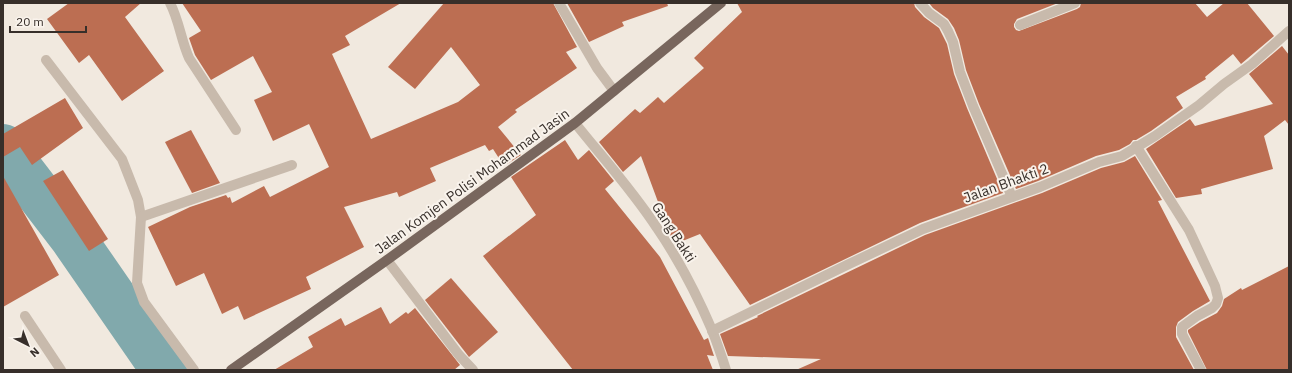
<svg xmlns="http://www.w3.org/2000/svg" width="1292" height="373" viewBox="0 0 1292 373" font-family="'IBM Plex Sans',sans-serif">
<rect width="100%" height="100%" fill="#f1e9df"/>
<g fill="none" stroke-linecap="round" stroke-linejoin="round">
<path stroke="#81a9ac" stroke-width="46" d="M3,147L72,237L164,370"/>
</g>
<g fill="#bc6e52">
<path d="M69,3H141L125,17L164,71L122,101L89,55L79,63L47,19Z"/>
<path d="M182,3H401L345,36L350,45L332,54L371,139L458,102L480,85L451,47L415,89L388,67L444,3H553L577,47L566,52L577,68L515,110L517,112L498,127L521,155L504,166L493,149L489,151L485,145L430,168L436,181L399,197L397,192L344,207L364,247L306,277L311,289L244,320L238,306L222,314L204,273L176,286L148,227L190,207L226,195L228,198L230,197L232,203L264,186L270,197L329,167L309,124L273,141L254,100L272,92L253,56L211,80L195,55L189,38L201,31Z"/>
<path d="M567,3H667L668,6L622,22L624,26L589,42Z"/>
<path d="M737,3H914L915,7L924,17L939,28L947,44L954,74L967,108L1003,193L920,223L750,305L700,234L675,244L671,237L641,156L623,172L599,142L635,109L640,113L658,97L664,103L704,68L694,58L742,12Z"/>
<path d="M929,3H1058L1017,19L1014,24V27L1016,30L1019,31L1077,9L1080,7L1081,3H1195L1207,17L1224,3H1247L1274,36L1241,64L1233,54L1205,77L1206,79L1176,97L1183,108L1151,131L1136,140H1133L1130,144L1119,150L1096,156L1038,181L1016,189L979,104L966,70L959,40L954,28L948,19L933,8Z"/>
<path d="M1282,46L1289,55V125L1285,120L1264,136L1273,169L1201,189L1202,194L1176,198L1146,149L1190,119L1195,126L1273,104L1249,74Z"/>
<path d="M65,98L83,128L32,165L20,147L3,157V134Z"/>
<path d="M191,130L220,183L192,193L165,142Z"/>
<path d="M565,140L578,160L589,150L614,181L605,189L660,257L704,340L708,338L714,356L707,355L713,370H573L483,256L536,215L511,177Z"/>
<path d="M1135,156L1162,200L1158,201L1210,301L1193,311L1178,322L1176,327V337L1194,370H796L821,359L728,356L720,334L758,317L757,316L925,235L1042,193L1101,168L1124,162Z"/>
<path d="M63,170L108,239L89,251L43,181Z"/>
<path d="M3,176L59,275L3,307Z"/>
<path d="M1289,266V370H1207L1188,332V330L1200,322L1217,313L1222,306L1224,299L1241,288L1242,290Z"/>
<path d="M451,278L498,332L469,357L425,300Z"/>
<path d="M381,307L390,324L406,312L408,314L415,308L460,365L454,370H274L313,347L308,337L341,318L345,326Z"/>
</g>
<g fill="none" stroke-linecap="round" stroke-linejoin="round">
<g stroke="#c8baac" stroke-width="10">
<path d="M170,3C179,20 181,40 189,58L236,130"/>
<path d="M559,3L597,68L614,91"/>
<path d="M920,3L929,13L944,24L948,31L953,42L960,72L973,106L1012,197"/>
<path d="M1020,25L1075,3"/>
<path d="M46,60L122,159L138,200L141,217L137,283L144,302L194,370"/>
<path d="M575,123C603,158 633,191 657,228C679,260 697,295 712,330C717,343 722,357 726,370"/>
<path d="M1136,146L1189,230L1215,286L1218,298L1216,304L1212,308L1197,316L1182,327V334L1201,370"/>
<path d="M141,217L292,165"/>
<path d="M387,260L459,355L473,370"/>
<path d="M25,316L61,370"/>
<path d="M712,331L849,264L923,229L1040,187L1099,162L1122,156L1155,136L1199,105L1224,84L1252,64L1289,31"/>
</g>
<path stroke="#78665d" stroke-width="10" d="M231,370L387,260L575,123L721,3"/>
</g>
<g text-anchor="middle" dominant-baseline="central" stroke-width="4" stroke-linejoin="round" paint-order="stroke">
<g font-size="14" fill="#372f2a" stroke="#f9f3ec">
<text transform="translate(472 181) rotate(-36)">Jalan Komjen Polisi Mohammad Jasin</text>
<text transform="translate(1006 183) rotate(-20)">Jalan Bhakti 2</text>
<text transform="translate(674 232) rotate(57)">Gang Bakti</text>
</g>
</g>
<rect width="1292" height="373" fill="none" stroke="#372f2a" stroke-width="8"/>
<g transform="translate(28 345) rotate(138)" stroke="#f9f3ec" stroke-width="3" paint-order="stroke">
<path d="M0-3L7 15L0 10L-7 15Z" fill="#372f2a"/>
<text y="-6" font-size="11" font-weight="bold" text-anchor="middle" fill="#372f2a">N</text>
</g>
<path d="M10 26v6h76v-6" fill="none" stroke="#372f2a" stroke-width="2"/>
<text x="16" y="26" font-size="12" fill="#372f2a" stroke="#f9f3ec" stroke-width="3" paint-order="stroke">20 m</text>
</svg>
